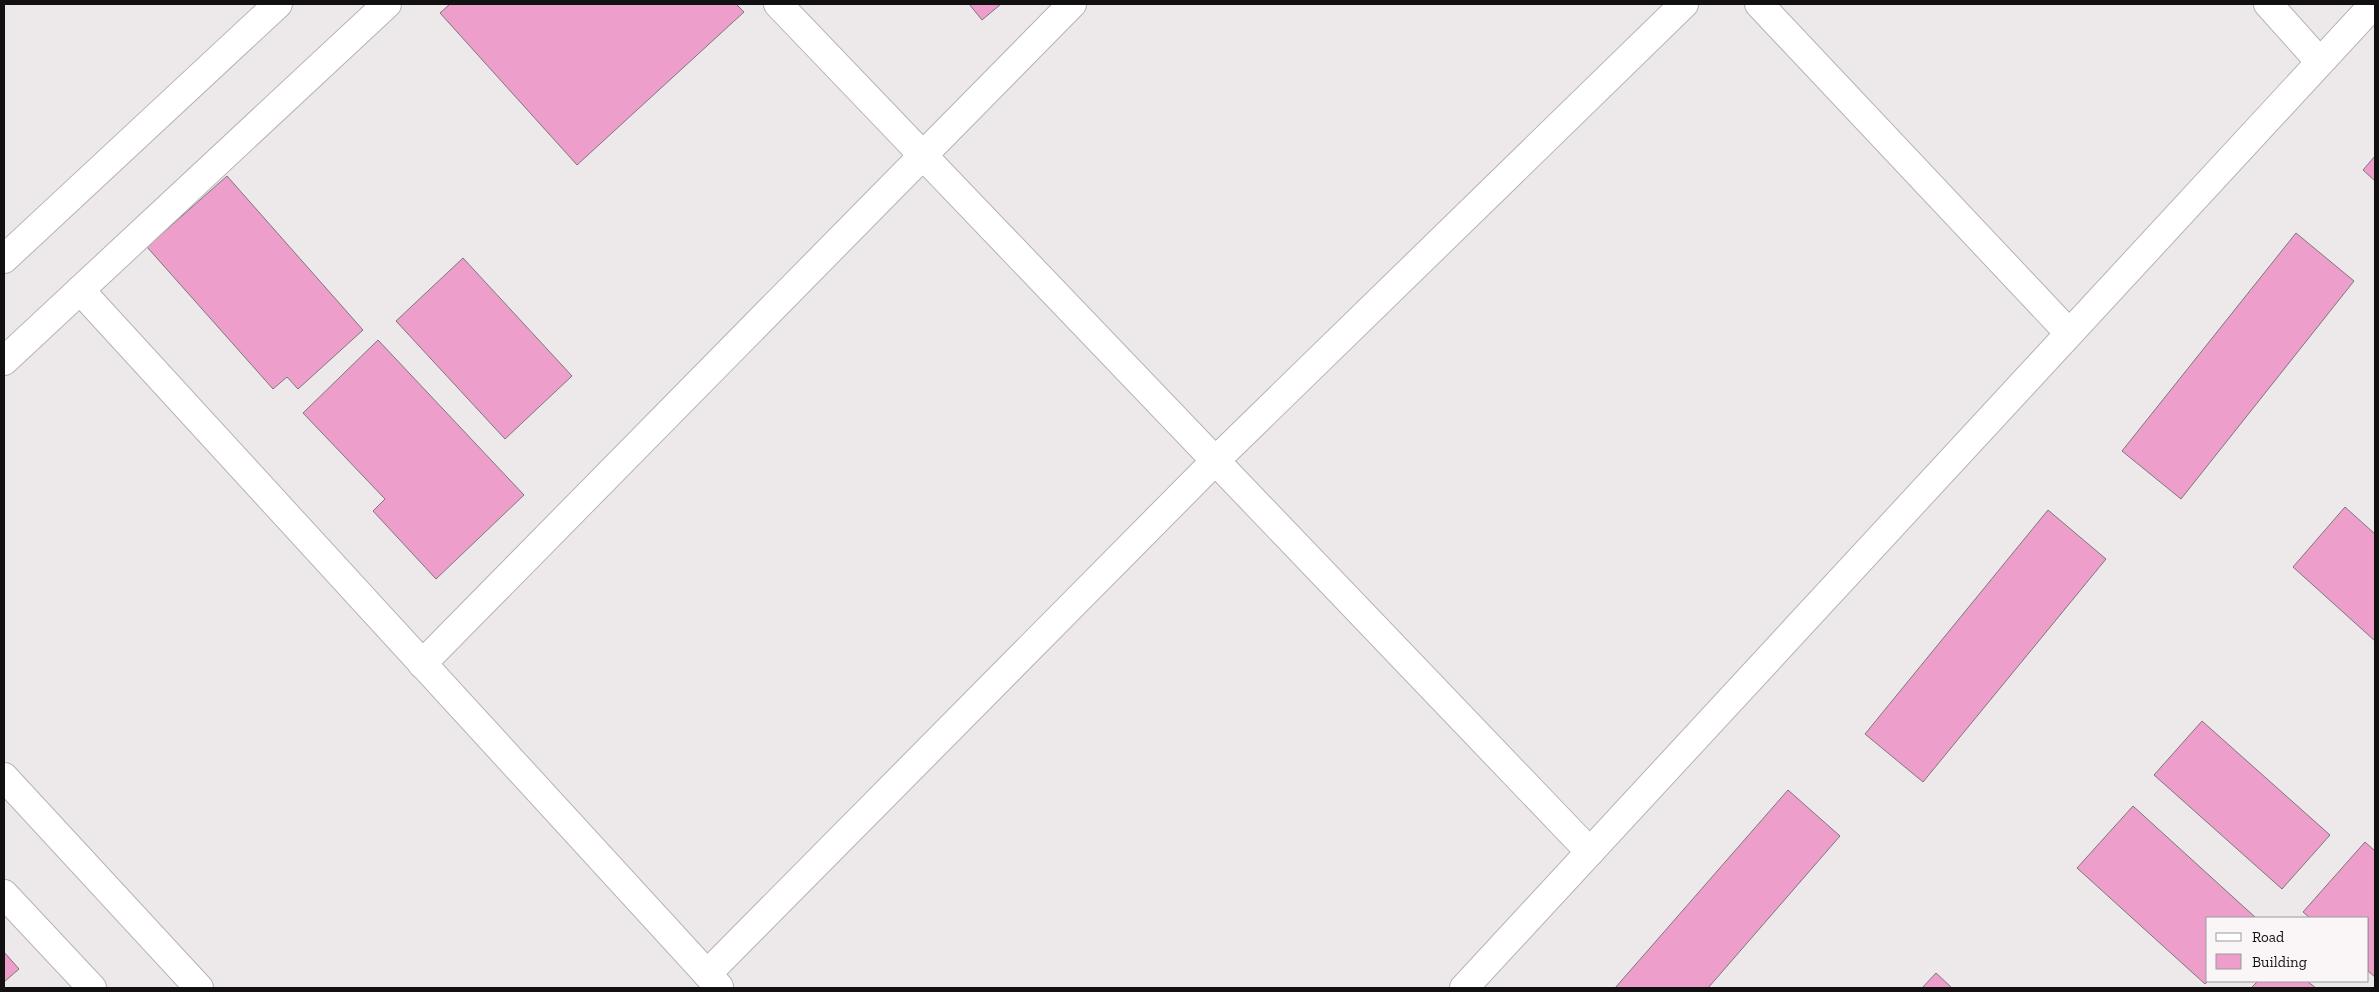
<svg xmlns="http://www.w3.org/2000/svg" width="2379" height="992" viewBox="0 0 2379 992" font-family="'Zilla Slab',serif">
<rect width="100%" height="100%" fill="#ede8ea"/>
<g fill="#ed9eca" stroke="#7c787a">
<path d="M450,4H736L744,12L577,165L440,13Z"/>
<path d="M969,4H1001L982,20Z"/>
<path d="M2375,156V181L2363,170Z"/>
<path d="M227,176L363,330L298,389L287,377L273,389L147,247Z"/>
<path d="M2296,233L2354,281L2181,499L2122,451Z"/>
<path d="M463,258L572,376L505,439L396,321Z"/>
<path d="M378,340L524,495L436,579L373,511L385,499L303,413Z"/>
<path d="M2345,507L2375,534V641L2293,567Z"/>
<path d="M2048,510L2106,559L1923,782L1865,734Z"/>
<path d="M2202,721L2330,835L2282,889L2154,775Z"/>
<path d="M1788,790L1840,836L1708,988H1615Z"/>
<path d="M2133,806L2256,918H2208V981L2205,984L2077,868Z"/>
<path d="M2365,842L2375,851V977L2368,971V918H2310L2303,912Z"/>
<path d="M4,952L19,969L4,982Z"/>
<path d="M1936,973L1952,988H1922Z"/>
<path d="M2258,981H2307L2316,988H2251Z"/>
</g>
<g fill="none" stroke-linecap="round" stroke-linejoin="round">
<defs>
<g id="minor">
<path d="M778,4L1590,852"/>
<path d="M1759,4L2069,333"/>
<path d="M2268,4L2320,62"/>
<path d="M4,259L278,4"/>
<path d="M80,290L719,987"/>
<path d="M4,361L387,4"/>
<path d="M422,664L1072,4"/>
<path d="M4,777L199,988"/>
<path d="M4,894L92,988"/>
<path d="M707,974L1215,461L1684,4"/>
<path d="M1464,988L2374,4"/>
</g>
</defs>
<use href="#minor" stroke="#b7b3b5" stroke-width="30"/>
<use href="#minor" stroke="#fff" stroke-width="28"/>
</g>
<rect width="2379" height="992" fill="none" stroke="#121011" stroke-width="10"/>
<rect x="2206" y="917" width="162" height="65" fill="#faf6f8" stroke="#9d9a9c"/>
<rect x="2216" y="933" width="25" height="8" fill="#ffffff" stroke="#9d9a9c"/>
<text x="2252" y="942" font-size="15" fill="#121011">Road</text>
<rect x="2216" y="954" width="25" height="15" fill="#ed9eca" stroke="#9d9a9c"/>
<text x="2252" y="967" font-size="15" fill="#121011">Building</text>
</svg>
